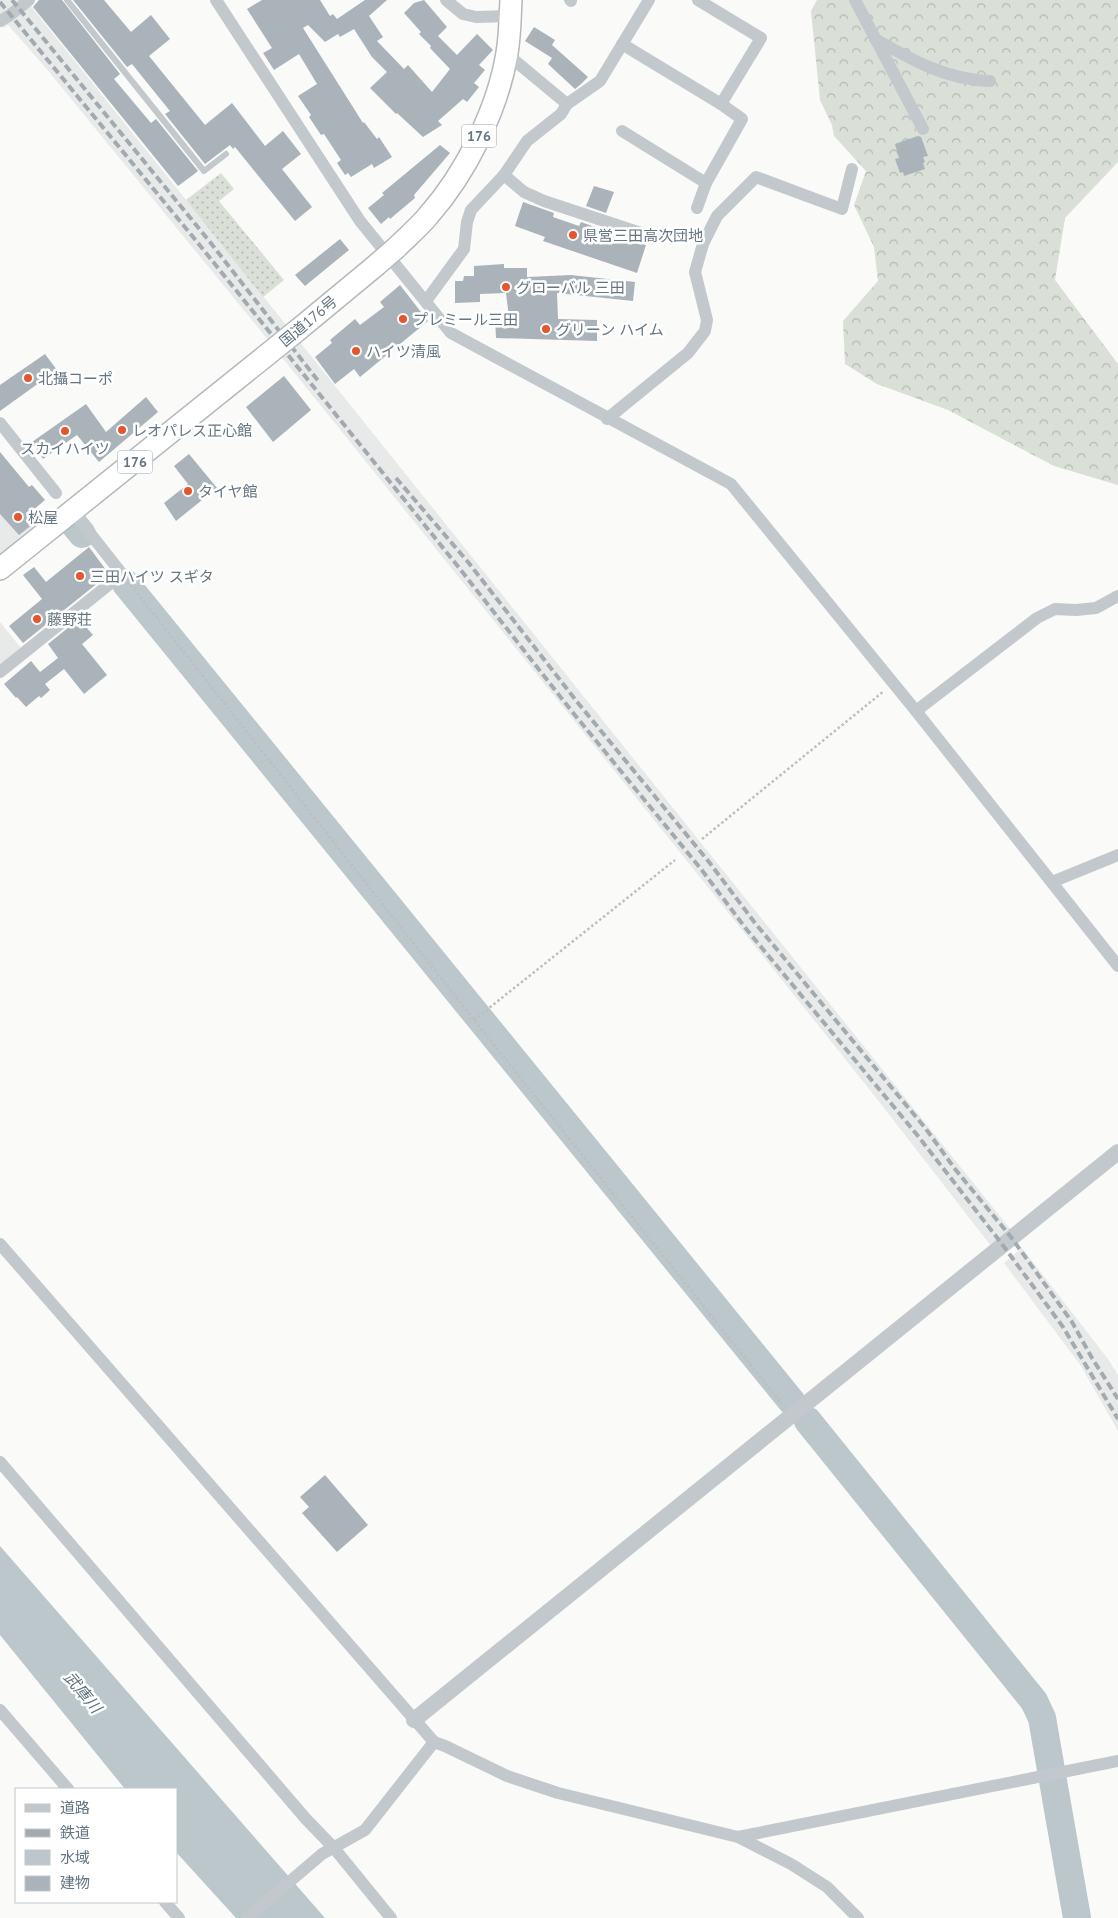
<svg xmlns="http://www.w3.org/2000/svg" width="1118" height="1918" viewBox="0 0 1118 1918" font-family="'PT Sans','Noto Sans JP',sans-serif">
<defs>
<pattern id="grass-dots" width="8" height="8" patternUnits="userSpaceOnUse" patternTransform="scale(1.25)"><rect width="8" height="8" fill="#dadfd7"/><path d="M2 2h.1M6 6h.1" fill="none" stroke="#b4b9b4" stroke-width="1.8" stroke-linecap="round"/></pattern>
<pattern id="forest-crowns" width="20" height="18" patternUnits="userSpaceOnUse" patternTransform="scale(1.25)"><rect width="20" height="18" fill="#dadfd7"/><path d="M2 6a3 3 0 1 1 6 0M12 15a3 3 0 1 1 6 0" fill="none" stroke="#b4b9b4"/></pattern>
</defs>
<rect width="100%" height="100%" fill="#fafaf8"/>
<g fill="#e8e9e9">
<path d="M0,0H26L1011,1230L991,1246L877,1099L703,881L260,330L45,67L8,25L3,28L0,25Z"/>
<path d="M16,499L36,524L0,554V512Z"/>
<path d="M0,622L22,649L0,667Z"/>
<path d="M1022,1248L1108,1359L1118,1375V1431L1081,1366L1004,1263Z"/>
</g>
<path fill="url(#grass-dots)" d="M221,173L234,189L219,201L284,280L263,297L186,200Z"/>
<path fill="url(#forest-crowns)" d="M817,0H1118V162L1065,218L1055,280L1118,364V485L1054,466L948,410L877,384L845,364L843,321L878,281L874,247L854,205L866,171L834,136L832,125L820,100L811,11Z"/>
<path fill="#bbc7cb" d="M0,1546L325,1918H236L176,1852V1789H125L0,1635Z"/>
<g fill="none" stroke-linecap="round" stroke-linejoin="round">
<g stroke="#bbc7cb" stroke-width="28">
<path d="M73,523L82,534"/>
<path d="M126,584L792,1402"/>
<path d="M808,1421L1034,1701L1042,1718L1077,1918"/>
</g>
</g>
<g fill="#aab3b9">
<path d="M39,0H62L120,74L114,79L151,123L156,119L198,171L193,175L178,186L33,7Z"/>
<path d="M73,0H104L131,32L151,15L170,39L149,56L205,125L232,103L265,146L283,131L301,154L282,169L312,207L295,221L235,147L233,149L230,145L205,164L165,114L170,111L157,95L132,64L127,67Z"/>
<path d="M262,0H320L330,16L333,14L337,19L365,0H387L369,16L383,37L377,41L404,69L408,65L432,92L450,69L430,48L431,46L419,34L421,32L404,13L414,3L424,0L447,27L438,36L457,55L477,34L493,50L479,65L485,70L474,83L479,87L467,102L463,99L438,121L442,125L423,137L397,113L396,114L370,88L387,72L372,57L354,29L340,37L338,34L325,42L308,25L303,28L363,123L364,122L377,139L379,137L392,157L374,168L372,164L351,177L348,173L345,175L337,163L341,160L324,134L321,135L309,117L311,115L298,96L317,84L299,54L274,70L263,53L272,48L247,9Z"/>
<path d="M534,27L555,40L552,45L588,77L581,84L575,89L548,64L552,58L525,41Z"/>
<path d="M918,136L921,137L928,156L923,157L925,162L923,163L925,169L904,176L903,172L900,173L895,159L899,158L895,144Z"/>
<path d="M440,145L450,153L414,195L415,198L390,219L389,217L381,224L368,208L384,195L382,193Z"/>
<path d="M594,186L614,192L606,213L586,206Z"/>
<path d="M523,202L554,213L553,217L579,226L581,222L646,245L637,273L543,241L545,237L515,226Z"/>
<path d="M340,239L349,250L305,286L295,275Z"/>
<path d="M504,264V268H527V277L571,275L635,282L633,301L557,293L558,319L597,320V341L496,338L495,317L509,318L506,293L480,294V302L455,303V281H463L464,276H474V266Z"/>
<path d="M400,285L428,321L360,377L354,369L335,384L315,357L332,343L330,340L355,319L360,325L384,307L380,302Z"/>
<path d="M45,354L57,370L0,411V385Z"/>
<path d="M284,376L311,410L273,442L246,407Z"/>
<path d="M146,397L158,412L99,462L77,435L43,459L32,442L86,404L106,432Z"/>
<path d="M0,452L29,487L32,485L45,500L26,516L33,524L19,535L0,514Z"/>
<path d="M189,454L217,488L176,521L164,503L188,484L174,466Z"/>
<path d="M89,547L109,574L23,643L9,626L42,599L23,575L34,567L46,582Z"/>
<path d="M79,619L93,635L82,644L107,675L84,694L64,669L45,684L50,690L41,698L39,696L26,707L17,697L16,698L4,684L31,661L40,672L58,658L48,644Z"/>
<path d="M325,1475L368,1525L337,1552L302,1513L309,1507L300,1497Z"/>
</g>
<g fill="none" stroke-linecap="round" stroke-linejoin="round">
<defs>
<g id="trunk">
<path d="M396,248C407,237 419,227 428,216C466,173 498,109 507,53C510,36 510,18 511,0"/>
<path d="M299,329L374,267"/>
<path d="M0,569L268,354"/>
</g>
</defs>
<use href="#trunk" stroke="#b4b9bd" stroke-width="24"/>
<g stroke="#bbbfc2" stroke-width="2.5" stroke-dasharray="2.5 2.5" stroke-linecap="butt">
<path d="M131,585L474,1020L782,1404"/>
<path d="M702,839L884,691"/>
<path d="M474,1020L675,860"/>
</g>
<path stroke="#c3c8cc" stroke-width="6" d="M67,0L204,171L226,154"/>
<g stroke="#c3c8cc" stroke-width="12">
<path d="M216,0L360,221L451,333L731,484L916,711L1118,966"/>
<path d="M446,0L463,14L476,17L510,16"/>
<path d="M570,0L571,1"/>
<path d="M855,0L923,129"/>
<path d="M0,21L10,15L29,0"/>
<path d="M875,39C912,60 947,80 990,81"/>
<path d="M622,44L721,104"/>
<path d="M507,54L567,104L600,81L649,0"/>
<path d="M622,131L706,183"/>
<path d="M504,175L524,192L544,201L653,237"/>
<path d="M697,208L706,183L742,119L721,104L761,38L698,0"/>
<path d="M426,301L464,249L467,222L471,210L504,175L527,141L561,114L567,104"/>
<path d="M607,419L688,353L705,331L707,320L695,272L703,244L717,216L756,177L842,209L852,169"/>
<path d="M0,423L56,493"/>
<path d="M0,672L122,574L78,518"/>
<path d="M916,711L1037,618L1055,609L1076,610L1096,608L1118,596"/>
<path d="M1052,882L1118,855"/>
<path d="M0,1244L434,1742L365,1830L322,1854L247,1918"/>
<path d="M0,1462L306,1819L334,1848L391,1918"/>
<path d="M0,1710L68,1789"/>
<path d="M434,1742L445,1746L507,1776L558,1793L738,1837L791,1864L827,1887L858,1918"/>
<path d="M738,1837L1118,1761"/>
<path d="M165,1902L179,1918"/>
</g>
<path stroke="#c3c8cc" stroke-width="16" d="M414,1720L1118,1152"/>
<use href="#trunk" stroke="#fff" stroke-width="21"/>
<g stroke="#a2aab0" stroke-width="4" stroke-dasharray="8 4" stroke-linecap="butt">
<path d="M12,0L210,242L319,382"/>
<path d="M0,2L202,248L460,569L570,709L701,869L747,930L918,1136L1002,1244L1063,1327L1118,1419"/>
<path d="M396,478L468,562L578,703L709,862L755,923L926,1129L955,1169L1011,1237L1072,1322L1092,1358L1118,1399"/>
</g>
<defs>
<g id="trunk-bridge">
<path d="M374,267L396,248"/>
<path d="M268,354L299,329"/>
</g>
</defs>
<use href="#trunk-bridge" stroke="#b4b9bd" stroke-width="24" stroke-linecap="butt"/>
<use href="#trunk-bridge" stroke="#fff" stroke-width="21"/>
</g>
<g fill="#e4572e" stroke="#fff" stroke-width="2">
<circle cx="573" cy="235" r="5"/>
<circle cx="506" cy="287" r="5"/>
<circle cx="403" cy="319" r="5"/>
<circle cx="546" cy="329" r="5"/>
<circle cx="356" cy="351" r="5"/>
<circle cx="28" cy="378" r="5"/>
<circle cx="122" cy="430" r="5"/>
<circle cx="65" cy="431" r="5"/>
<circle cx="188" cy="491" r="5"/>
<circle cx="18" cy="517" r="5"/>
<circle cx="80" cy="576" r="5"/>
<circle cx="37" cy="619" r="5"/>
</g>
<g text-anchor="middle" dominant-baseline="central" stroke-width="5" stroke-linejoin="round" paint-order="stroke">
<g fill="#fff" stroke="#939fa8" stroke-width="1">
<rect x="461.5" y="124.5" width="35" height="23" rx="4"/>
<rect x="117.5" y="450.5" width="35" height="23" rx="4"/>
</g>
<g font-size="14" font-weight="bold" fill="#657683">
<text x="479" y="136">176</text>
<text x="135" y="462">176</text>
</g>
<g font-size="15" fill="#657683" stroke="#fff" text-anchor="start">
<text x="583" y="235">県営三田高次団地</text>
<text x="516" y="287">グローバル 三田</text>
<text x="413" y="319">プレミール三田</text>
<text x="556" y="329">グリーン ハイム</text>
<text x="366" y="351">ハイツ清風</text>
<text x="38" y="378">北攝コーポ</text>
<text x="132" y="430">レオパレス正心館</text>
<text x="65" y="448" text-anchor="middle">スカイハイツ</text>
<text x="198" y="491">タイヤ館</text>
<text x="28" y="517">松屋</text>
<text x="90" y="576">三田ハイツ スギタ</text>
<text x="47" y="619">藤野荘</text>
</g>
<g font-size="15" fill="#657683" stroke="#fff">
<text transform="translate(308 321) rotate(-40)">国道176号</text>
</g>
<g font-size="16" font-style="italic" fill="#60757c" stroke="#fff">
<text transform="translate(83 1692) rotate(50)">武庫川</text>
</g>
</g>
<rect x="15" y="1788" width="162" height="115" fill="#ffffff" stroke="#c1c8cd"/>
<rect x="25" y="1804" width="25" height="8" fill="#c3c8cc" stroke="#c1c8cd"/>
<text x="60" y="1813" font-size="15" fill="#657683">道路</text>
<rect x="25" y="1829" width="25" height="8" fill="#a2aab0" stroke="#c1c8cd"/>
<text x="60" y="1838" font-size="15" fill="#657683">鉄道</text>
<rect x="25" y="1850" width="25" height="15" fill="#bbc7cb" stroke="#c1c8cd"/>
<text x="60" y="1863" font-size="15" fill="#657683">水域</text>
<rect x="25" y="1876" width="25" height="15" fill="#aab3b9" stroke="#c1c8cd"/>
<text x="60" y="1888" font-size="15" fill="#657683">建物</text>
</svg>
